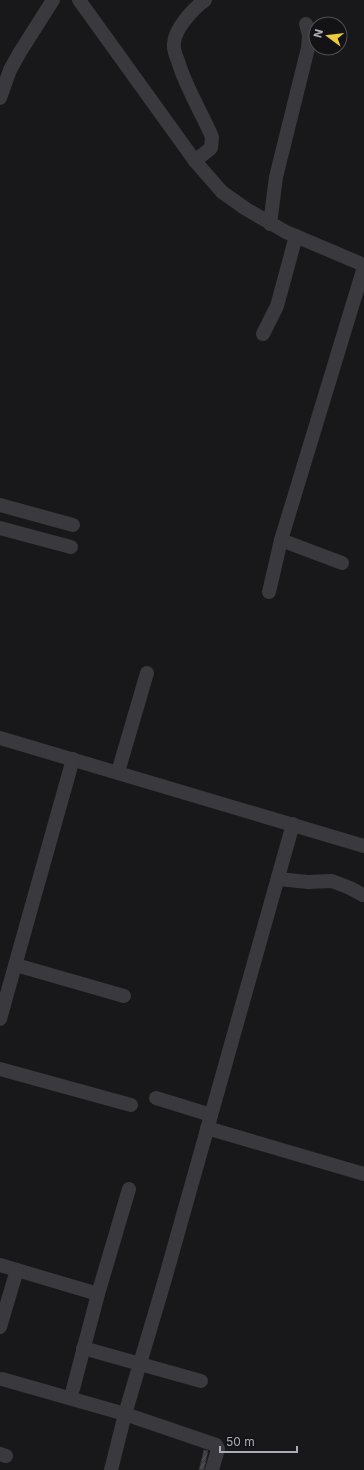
<svg xmlns="http://www.w3.org/2000/svg" width="364" height="1470" viewBox="0 0 364 1470" font-family="Inter,sans-serif">
<defs>
<pattern id="building-hatch" width="6" height="6" patternUnits="userSpaceOnUse"><rect width="6" height="6" fill="#424146"/><path d="M-1 1l2-2M0 6l6-6M5 7l2-2" fill="none" stroke="#5b5a5f"/></pattern>
</defs>
<rect width="100%" height="100%" fill="#181719"/>
<path fill="url(#building-hatch)" stroke="#323235" d="M204,1450L208,1451L204,1470H199Z"/>
<g fill="none" stroke-linecap="round" stroke-linejoin="round">
<g stroke="#39393e" stroke-width="14">
<path d="M79,0L195,161L222,192L246,209L286,232L364,265"/>
<path d="M0,98L10,70L20,52L53,0"/>
<path d="M195,161L211,148L212,137C201,111 186,88 178,61C176,56 173,49 174,44C174,29 194,8 205,0"/>
<path d="M270,224L276,177L308,48L309,35L306,24"/>
<path d="M263,334L277,306L296,236"/>
<path d="M0,505L73,525"/>
<path d="M0,528L71,547"/>
<path d="M281,540L342,563"/>
<path d="M269,592L281,540L364,267"/>
<path d="M0,738L364,846"/>
<path d="M118,772L147,673"/>
<path d="M278,879L308,882L332,881L350,888L363,895"/>
<path d="M16,965L124,996"/>
<path d="M0,1019L73,759"/>
<path d="M0,1069L131,1105"/>
<path d="M156,1098L211,1115"/>
<path d="M207,1128L364,1174"/>
<path d="M0,1265L98,1294"/>
<path d="M0,1327L17,1270"/>
<path d="M83,1348L201,1381"/>
<path d="M2,1379L125,1414L216,1445L218,1449L212,1470"/>
<path d="M73,1389L98,1294L129,1189"/>
<path d="M0,1454L6,1456"/>
<path d="M111,1470L125,1414L165,1279L293,824"/>
</g>
</g>
<g transform="translate(328 36) rotate(285)"><circle r="19" fill="#131214" stroke="#4f5056"/>
<path d="M0-3L7 15L0 10L-7 15Z" fill="#eaca3f"/>
<text y="-6" font-size="11" font-weight="bold" text-anchor="middle" fill="#aaacb9">N</text>
</g>
<path d="M220 1446v6h77v-6" fill="none" stroke="#aaacb9" stroke-width="2"/>
<text x="226" y="1446" font-size="12" fill="#aaacb9" stroke="#131214" stroke-width="3" paint-order="stroke">50 m</text>
</svg>
